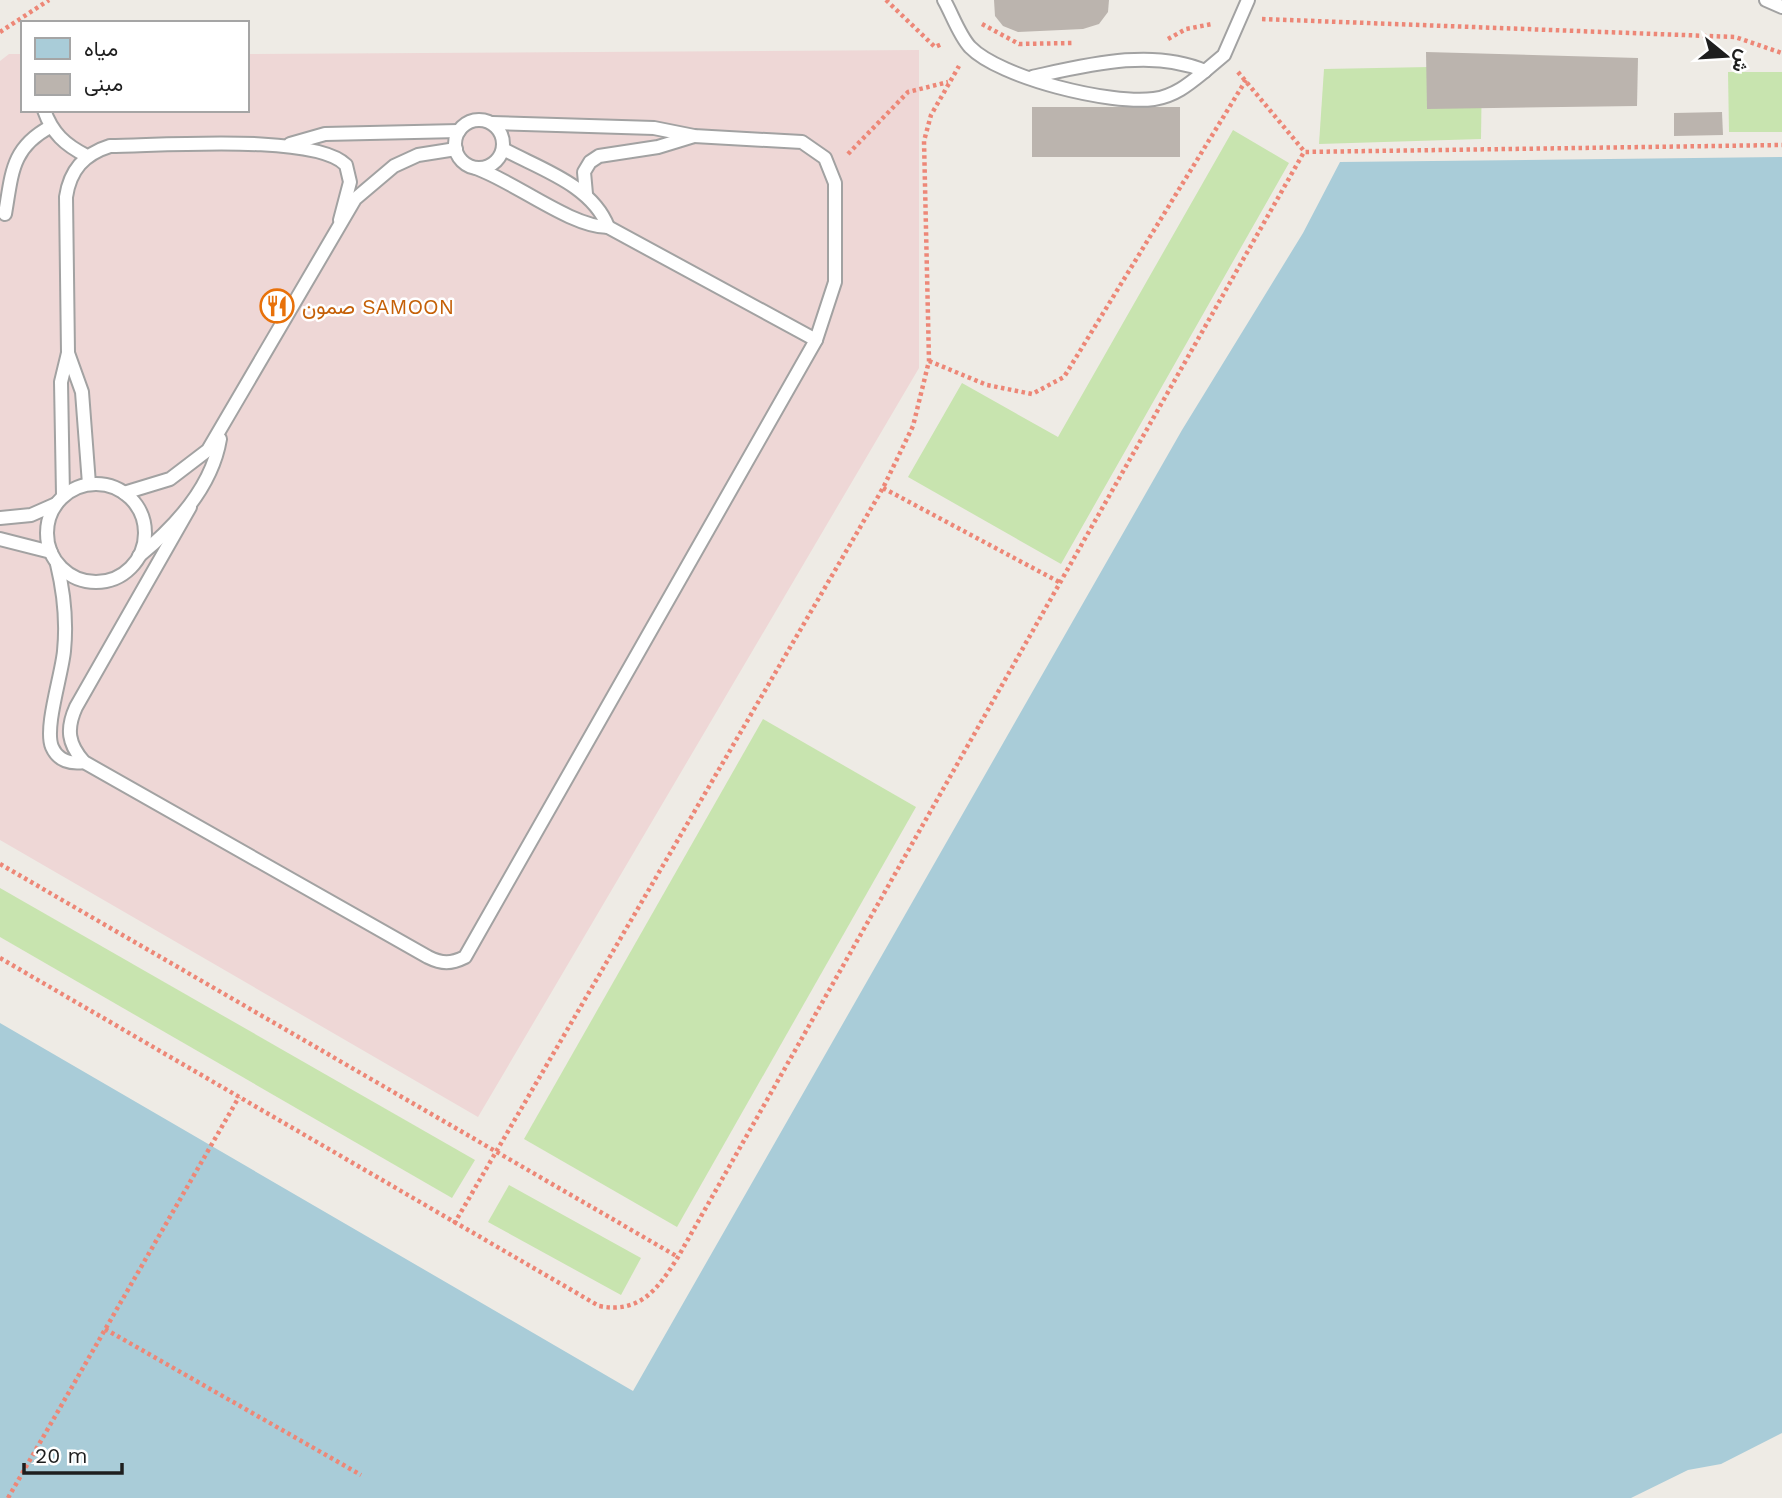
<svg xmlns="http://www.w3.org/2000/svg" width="1782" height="1498" viewBox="0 0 1782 1498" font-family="'Work Sans',Vazirmatn,sans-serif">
<rect width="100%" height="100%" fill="#eeebe5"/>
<path fill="#eed7d6" d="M919,50V368L478,1117L0,840V61L9,54H23V110H247V54Z"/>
<g fill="#c8e4af">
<path d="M1482,66L1481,139L1319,144L1324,69Z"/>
<path d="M1728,72H1782V132H1729Z"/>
<path d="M1233,130L1289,163L1061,564L908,477L962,383L1058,437Z"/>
<path d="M763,719L916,807L677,1227L524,1139Z"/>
<path d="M0,888L475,1160L452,1198L0,937Z"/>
<path d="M509,1185L641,1258L621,1295L488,1222Z"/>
</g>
<path fill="#a9ccd8" d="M1782,157V1433L1721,1464L1688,1470L1631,1498H0V1023L633,1391L1182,430L1303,233L1340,162Z"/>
<g fill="#bbb4ae">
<path d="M994,0H1109L1108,12L1099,24L1083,29L1018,32L1003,26L995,16Z"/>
<path d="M1426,52L1638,58L1637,106L1427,109Z"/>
<rect x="1032" y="107" width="148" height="50"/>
<path d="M1722,112L1723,135L1674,136V113Z"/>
</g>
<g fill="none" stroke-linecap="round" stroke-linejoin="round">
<defs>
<g id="service">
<path d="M944,0C952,14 959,35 970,47C1000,78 1111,105 1154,99C1175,96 1189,84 1205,71"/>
<path d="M1766,0L1782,7"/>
<path d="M1032,77C1087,65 1152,48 1205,71L1224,55L1248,0"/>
<path d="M44,110C52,133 65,145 87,156"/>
<circle cx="479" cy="144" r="24"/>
<path d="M290,144L325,134L459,131"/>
<path d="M503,149C540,169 592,185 608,227"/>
<path d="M476,168C515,182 571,227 608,227L816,340"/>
<path d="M586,194L584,172L590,162L599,156L658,147L694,136"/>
<path d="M5,214C12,174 11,148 50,127"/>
<path d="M68,353L82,392L89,484"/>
<circle cx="96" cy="533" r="49"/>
<path d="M124,493L170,479L208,450L355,199L394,166L418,155L456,149"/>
<path d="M63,495L61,382L68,353L66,197C70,170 84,154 110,146C158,146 315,133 346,165L350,182L340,220"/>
<path d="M190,507L76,707C66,729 68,744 84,762L428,957C442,964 451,964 465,957L816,340L835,282V183L825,158L802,142L694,136L654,128L492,123"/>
<path d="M0,518L31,515L56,504"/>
<path d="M0,539L51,552"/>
<path d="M139,556C176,526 212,487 220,439"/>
<path d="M57,564C64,593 67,621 64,651C62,674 44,728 52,747C58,761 71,764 84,762"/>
</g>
</defs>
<use href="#service" stroke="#a2a2a2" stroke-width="16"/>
<g stroke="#ed8777" stroke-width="4.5" stroke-dasharray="3.5 3.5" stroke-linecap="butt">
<path d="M886,0L935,47L942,44"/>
<path d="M1262,19L1735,37L1782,53"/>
<path d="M982,24L1019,44L1072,43"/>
<path d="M0,32L49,0"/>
<path d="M1168,39L1186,29L1212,24"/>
<path d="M1238,72L1304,151"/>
<path d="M848,154L908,92L948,82"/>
<path d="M929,361L987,385L1032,394L1064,377L1246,80"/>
<path d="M883,488L1061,583"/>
<path d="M0,864L678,1257"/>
<path d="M0,958L599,1306C640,1314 658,1289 678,1257L1304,152L1782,145"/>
<path d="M454,1224L883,488L913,426L929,361L924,141L931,115L959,66"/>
<path d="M105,1329L361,1475"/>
<path d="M8,1498L239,1097"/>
</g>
<use href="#service" stroke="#fff" stroke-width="12"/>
</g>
<defs>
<symbol id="restaurant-ring" viewBox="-11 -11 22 22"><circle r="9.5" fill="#fff" stroke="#e8710a" stroke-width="1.5"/><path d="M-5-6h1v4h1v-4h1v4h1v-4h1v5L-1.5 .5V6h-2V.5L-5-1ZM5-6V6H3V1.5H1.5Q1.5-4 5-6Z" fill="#e8710a"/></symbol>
</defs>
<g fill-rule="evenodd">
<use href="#restaurant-ring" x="258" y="287" width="38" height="38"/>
</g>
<g text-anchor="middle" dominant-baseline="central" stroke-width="5" stroke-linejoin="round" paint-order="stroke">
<g font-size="21" fill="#c56008" stroke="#fff" text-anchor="start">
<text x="302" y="306">صمون SAMOON</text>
</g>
</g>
<rect x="21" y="21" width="228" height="91" fill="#ffffff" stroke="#a5a5a5" stroke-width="2"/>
<rect x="35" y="38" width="35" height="21" fill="#a9ccd8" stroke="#a5a5a5" stroke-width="2"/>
<text x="84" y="56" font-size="21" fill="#1e1e1e">مياه</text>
<rect x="35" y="74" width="35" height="21" fill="#bbb4ae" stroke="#a5a5a5" stroke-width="2"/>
<text x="84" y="91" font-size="21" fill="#1e1e1e">مبنى</text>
<g transform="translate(1726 56) rotate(108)" stroke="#ffffff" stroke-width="5" paint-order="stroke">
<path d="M0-5L12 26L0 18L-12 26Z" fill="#1e1e1e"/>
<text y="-10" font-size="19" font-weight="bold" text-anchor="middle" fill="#1e1e1e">ش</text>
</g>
<path d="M24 1463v10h98v-10" fill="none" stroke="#1e1e1e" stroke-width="3.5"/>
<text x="35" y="1463" font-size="21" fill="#1e1e1e" stroke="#ffffff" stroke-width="5" paint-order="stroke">20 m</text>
</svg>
